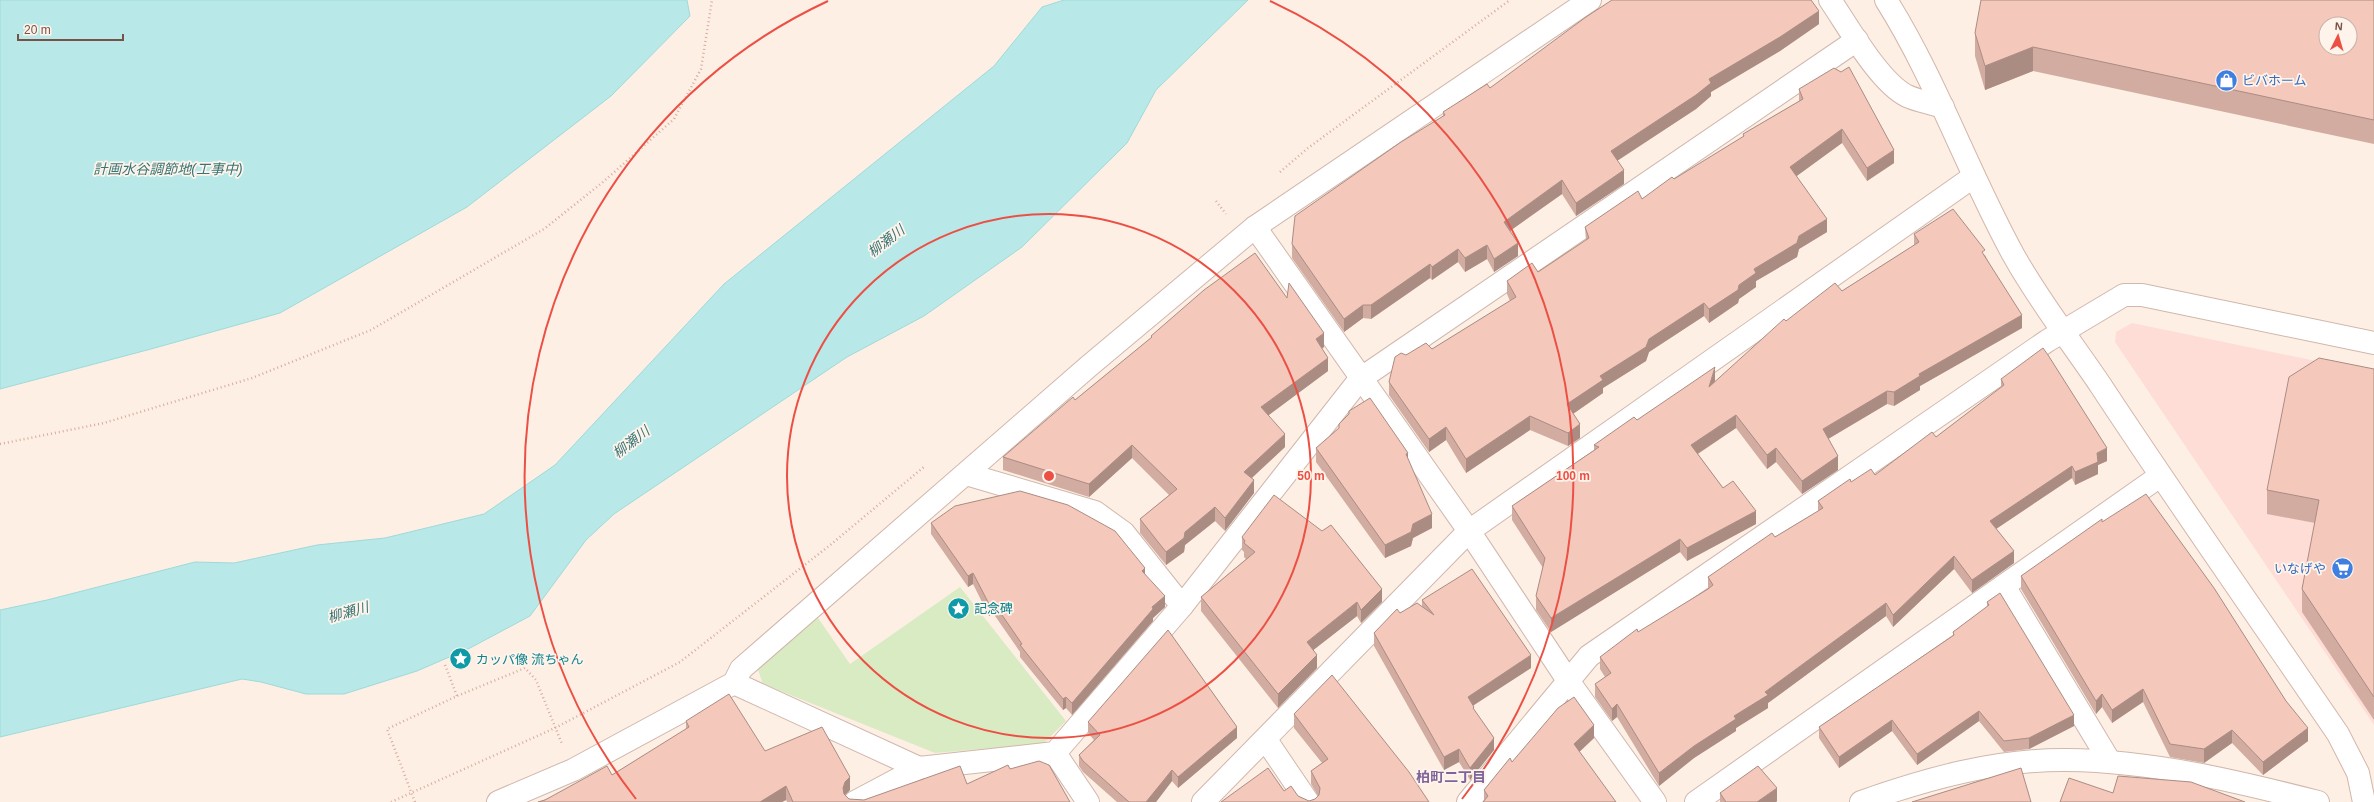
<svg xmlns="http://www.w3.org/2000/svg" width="2374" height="802" viewBox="0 0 2374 802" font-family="Arial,'Noto Sans JP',sans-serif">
<rect width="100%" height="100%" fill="#fdefe4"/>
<path fill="#feddd7" d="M2132,323L2374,373V725L2115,342L2116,332Z"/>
<path fill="#d9ebc2" d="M960,587L1066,721L1043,744L935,753L763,684L757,667L818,618L850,664Z"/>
<g fill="#b8e8e7" stroke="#9edada">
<path d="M0,0H687L690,16L611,96L467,207L280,313L151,349L0,389Z"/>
<path d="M1064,0H1248L1156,90L1127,143L1022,247L924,316L847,357L614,514L586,540L530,616L470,648L417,671L344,694H306L261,682L242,679L0,737V610L47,600L195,562L234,563L317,545L385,538L484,514L555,465L724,284L994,66L1042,7Z"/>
</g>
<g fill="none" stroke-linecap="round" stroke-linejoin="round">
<defs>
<g id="street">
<path d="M1830,0C1848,26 1879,82 1907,96C1918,101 1931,103 1943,107"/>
<path d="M1255,227L1469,531L1569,682L1655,802"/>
<path d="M966,474L1095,512L1124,533L1182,606"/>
<path d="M2004,586L2110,762"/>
<path d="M734,683L919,768"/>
<path d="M1266,740L1308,802"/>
<path d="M1055,753L1088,802"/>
<path d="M498,802L573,770L734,683L741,669L1089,366L1255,227L1590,0"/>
<path d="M855,802L919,768L1055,753L1182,606L1360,379L1857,40"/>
<path d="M1203,802L1469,531L1973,177"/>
<path d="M1468,802L1589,656L2047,341L2124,295H2142L2374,343"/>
<path d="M1696,802L2160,476"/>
<path d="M1861,802C1926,779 1997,759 2067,760C2152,761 2236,781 2318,802"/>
</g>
<path id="secondary" d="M1886,0C1937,81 1968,173 2014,256C2039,301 2072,343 2101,386C2178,503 2259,618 2338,734L2358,773L2364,802"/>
</defs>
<use href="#street" stroke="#d1b7ac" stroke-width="24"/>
<use href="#secondary" stroke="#d4b6aa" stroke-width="24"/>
<g stroke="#d9ab9e" stroke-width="2.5" stroke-dasharray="1 3" stroke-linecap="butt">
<path d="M1280,172L1308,148L1510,0"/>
<path d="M1216,201L1226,214"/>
<path d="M0,444L104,423L252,378L371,330L544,229L603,182L674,119L701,69L712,0"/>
<path d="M445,665L457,696"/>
<path d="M391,802L555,728L680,662L829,546L925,466"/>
<path d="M415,802L387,729L457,696L525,668L536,680L562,744"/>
</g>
<use href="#street" stroke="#fff" stroke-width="22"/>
<use href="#secondary" stroke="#fff" stroke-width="22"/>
</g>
<g fill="#d2aca1">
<path d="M2374,0V144L2033,71L1985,90L1975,56V33Z"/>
<path d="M1819,24L1780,51L1711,92V96L1696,109L1617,160L1624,184L1576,216L1562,194L1510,231L1518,256L1494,272L1487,259L1465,272L1458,262L1432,280L1430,278L1371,319L1363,318L1344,332L1292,258V244L1443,116V112L1490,88Z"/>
<path d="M1799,89L1894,163L1867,181L1842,143L1796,176L1827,232L1799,249L1797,257L1756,281V287L1739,299L1738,303L1709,323L1704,316L1649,352L1646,361L1603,388V393L1573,414L1580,438L1568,446L1530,430L1466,473L1446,440L1429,452L1389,395V382L1406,355L1432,349L1510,301L1507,294V281L1538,272L1586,241L1585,227L1642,199L1743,137V134L1799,101Z"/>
<path d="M1914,234L1985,255L2022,328L1920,386V390L1894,406L1887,404L1828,439L1838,470L1802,494L1776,462L1767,469L1736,428L1698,454L1723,488L1756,524L1687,561L1680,552L1551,632L1536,610V596L1543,568L1512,520V506L1594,450V445L1637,420L1715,381V382L1786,321L1842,291L1914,245Z"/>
<path d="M1151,336L1324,347L1322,348L1328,371L1268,415L1285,447L1252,478L1254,493L1225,531L1215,521L1185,545L1184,552L1166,565L1140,533V519L1169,495L1132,458L1089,497L1003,470V457L1075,400L1151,338Z"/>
<path d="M2374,369V720L2302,612V589L2315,523L2267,514V490Z"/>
<path d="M2001,379L2107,461L2098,465V474L2075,485L2072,478L1996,529L2014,563L1972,593L1954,569L1893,627L1886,616L1768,703V708L1736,728V731L1694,758L1659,786L1617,717L1612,721L1595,697V684L1605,677L1600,669V657L1708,589V577L1818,511V501L1851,482L1875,475L1936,437L2001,388Z"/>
<path d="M1339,428L1408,460L1432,528L1413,538L1411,546L1385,558L1316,462V448Z"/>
<path d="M2102,522L2308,741L2263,775L2232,743L2204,763L2170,757L2143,702L2112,723L2102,707L2096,714L2021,589V576Z"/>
<path d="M931,523L1145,574L1165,607L1153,618V621L1072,715L1066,708L1063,710L1020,657V652L993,613L989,616L973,584L968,587L931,534Z"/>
<path d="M1242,537L1382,602L1361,623L1357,616L1313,650L1317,668L1278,708L1201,611V597L1246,559L1244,557V552L1242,550Z"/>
<path d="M1422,600L1531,668L1473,705L1474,710L1494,750L1470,780L1459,762L1444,770L1374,646V633L1400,613L1422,607Z"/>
<path d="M1987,602L2074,726L2029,749L2004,752L1979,721L1917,765L1892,731L1839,768L1819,738V727L1953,636V632L1987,607Z"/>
<path d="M1294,714L1429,802H1221L1284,791L1298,796L1309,801L1315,799L1318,796L1311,784V771L1322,763L1294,728Z"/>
<path d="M686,721L765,751L850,790L845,795L849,799L864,800L967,784L1010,769L1070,802H787L786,800L782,802H538L612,775L686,729Z"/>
<path d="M1088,722L1237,738L1178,788L1172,781L1156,802H1117L1083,772L1079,766V755L1094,740L1088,733Z"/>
<path d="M1594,738L1579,752L1484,801V790L1512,762Z"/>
<path d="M1720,793L1777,801L1776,802H1720Z"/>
</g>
<g fill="#ab8c83">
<path d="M1819,11V24L1780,51L1711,92V96L1696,109L1611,165V151L1709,79Z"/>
<path d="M2033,47V71L1985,90V66Z"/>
<path d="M1842,129V143L1790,181V167Z"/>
<path d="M1894,150V163L1867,181V168Z"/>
<path d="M1624,170V184L1576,216V203Z"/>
<path d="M1562,180V194L1504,235V222Z"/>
<path d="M1827,219V232L1799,249L1797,257L1756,281V287L1739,299L1738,303L1709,323V309L1739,285L1754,269L1799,236Z"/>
<path d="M1518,243V256L1494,272V259Z"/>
<path d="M1487,245V259L1465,272V258Z"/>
<path d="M1458,249V262L1432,280V267Z"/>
<path d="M1430,264V278L1371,319V305Z"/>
<path d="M1704,303V316L1649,352L1646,361L1603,388V393L1567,418V404L1600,376L1649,339Z"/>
<path d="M1363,305V318L1344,332V319Z"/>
<path d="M2022,315V328L1920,386V390L1894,406V392L1919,374Z"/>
<path d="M1324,333V347L1316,353V339Z"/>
<path d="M1328,358V371L1261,421V407Z"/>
<path d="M1715,367V381L1709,400V387Z"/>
<path d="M1887,391V404L1823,442V429Z"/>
<path d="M1736,415V428L1691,458V445Z"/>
<path d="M1530,416V430L1466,473V459Z"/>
<path d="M1580,424V438L1568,446V433Z"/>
<path d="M1446,427V440L1429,452V439Z"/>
<path d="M1285,434V447L1244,485V472Z"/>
<path d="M1132,445V458L1089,497V484Z"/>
<path d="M1776,448V462L1767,469V455Z"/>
<path d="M2107,448V461L2098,465V474L2075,485V472L2097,453Z"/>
<path d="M1408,453V466L1406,454Z"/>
<path d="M1838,456V470L1802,494V481Z"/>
<path d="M2072,466V478L1990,533V521Z"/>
<path d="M1254,480V493L1225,531V518Z"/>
<path d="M1215,507V521L1185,545L1184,552L1166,565V552L1185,532Z"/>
<path d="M1756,511V524L1687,561V548Z"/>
<path d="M1432,514V528L1413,538L1411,546L1385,558V545L1413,524Z"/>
<path d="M1680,539V552L1551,632V618Z"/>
<path d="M2014,551V563L1972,593V580Z"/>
<path d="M1954,556V569L1893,627V615Z"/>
<path d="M1145,568V580L1142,571Z"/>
<path d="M973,573V584L968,587V576Z"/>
<path d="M1382,589V602L1361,623V610Z"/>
<path d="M1165,596V607L1153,618V621L1072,715V703L1152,607Z"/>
<path d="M993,602V613L989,616V604Z"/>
<path d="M1357,602V616L1307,655V642Z"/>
<path d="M1886,603V616L1768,703V708L1736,728V731L1694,758L1659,786V773L1765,692Z"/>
<path d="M1317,655V668L1278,708V694Z"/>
<path d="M1531,655V668L1468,709V697Z"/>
<path d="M2143,689V702L2112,723V710Z"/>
<path d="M2102,694V707L2096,714V701Z"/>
<path d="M1066,697V708L1063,710V699Z"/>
<path d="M1617,704V717L1612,721V709Z"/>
<path d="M1979,711V721L1917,765V754Z"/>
<path d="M2074,715V726L2029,749V738Z"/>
<path d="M1892,720V731L1839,768V757Z"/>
<path d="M1594,725V738L1574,757V744Z"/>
<path d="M1237,727V738L1178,788V777Z"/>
<path d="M2308,728V741L2263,775V762Z"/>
<path d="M2232,730V743L2204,763V749Z"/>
<path d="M1494,738V750L1470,780V768Z"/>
<path d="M1459,749V762L1444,770V757Z"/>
<path d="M1172,770V781L1156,802H1146Z"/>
<path d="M850,777V790L845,795L843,801V788L845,782Z"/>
<path d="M786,786V800L782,802H760Z"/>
<path d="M1777,788V801L1776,802H1757Z"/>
</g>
<g fill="#f4c8bb" stroke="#ab8c83" fill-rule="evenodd">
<path d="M1612,0H1811L1819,11L1780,37L1709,79L1711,83L1696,95L1611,151L1624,170L1576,203L1562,180L1504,222L1518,243L1494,259L1487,245L1465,258L1458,249L1432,267L1430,264L1371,305H1363L1344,319L1292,244L1295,216L1401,142L1445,115L1443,112L1487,84L1490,88L1586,17Z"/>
<path d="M1981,0H2374V120L2033,47L1985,66L1975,33ZM2326,24H2350V48H2326Z"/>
<path d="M1849,67L1894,150L1867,168L1842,129L1790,167L1827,219L1799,236L1797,243L1754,269L1756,273L1739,285L1738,290L1709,309L1704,303L1649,339L1646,347L1600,376L1603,380L1567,404L1580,424L1568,433L1530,416L1466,459L1446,427L1429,439L1389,382L1395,357L1401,353L1406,355L1426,343L1432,349L1516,297L1507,281L1532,263L1538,272L1589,238L1585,227L1638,191L1642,199L1672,177L1674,179L1744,136L1743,134L1803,99L1799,89L1834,68L1841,72Z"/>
<path d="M1953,209L1985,250L1982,252L2022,315L1919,374L1920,376L1894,392L1887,391L1823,429L1838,456L1802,481L1776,448L1767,455L1736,415L1691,445L1723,488L1733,481L1756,511L1687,548L1680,539L1551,618L1536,596L1545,558L1512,506L1599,447L1594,445L1634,417L1637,420L1715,367L1709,387L1784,319L1786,321L1835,283L1842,291L1919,242L1914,234Z"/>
<path d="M1255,253L1287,298L1289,283L1324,333L1316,339L1328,358L1261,407L1285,434L1244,472L1254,480L1225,518L1215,507L1185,532L1184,538L1166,552L1140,519L1177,489L1132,445L1089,484L1003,457L1073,397L1075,400L1152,337L1151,336L1204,290Z"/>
<path d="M2043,348L2048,355L2107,448L2097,453L2098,462L2075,472L2072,466L1990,521L2014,551L1972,580L1954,556L1893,615L1886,603L1765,692L1768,695L1734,716L1736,719L1694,746L1659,773L1617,704L1612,709L1595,684L1611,673L1600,657L1637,629L1638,632L1708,589L1713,585L1708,577L1772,533L1775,537L1823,508L1818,501L1850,479L1851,482L1871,469L1875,475L1932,432L1936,437L2004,385L2001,379Z"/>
<path d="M2319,358L2374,369V697L2302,589L2319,500L2267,490L2289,377Z"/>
<path d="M1370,398L1408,453L1406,454L1432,514L1413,524L1411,532L1385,545L1316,448L1339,428V424L1349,414V411Z"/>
<path d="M1020,491L1068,505L1115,531L1145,568L1142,571L1165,596L1152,607L1153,609L1072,703L1066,697L1063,699L1020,645L1022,644L993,602L989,604L973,573L968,576L931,523L955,506Z"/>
<path d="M2146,494L2214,588L2286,701L2308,728L2263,762L2232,730L2204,749L2170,744L2143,689L2112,710L2102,694L2096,701L2021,576L2102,519V522Z"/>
<path d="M1274,495L1322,531L1331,525L1382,589L1361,610L1357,602L1307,642L1317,655L1278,694L1201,597L1255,552L1244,543L1245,541L1242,537Z"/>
<path d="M1472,569L1531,655L1468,697L1474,707L1473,708L1494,738L1470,768L1459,749L1444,757L1374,633L1397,609L1400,613L1417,603L1434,615L1422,600Z"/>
<path d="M2000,593L2074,715L2029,738L2004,741L1979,711L1917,754L1892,720L1839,757L1819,727L1954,635L1953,632L1989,605L1987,602Z"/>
<path d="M1168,630L1237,727L1178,777L1172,770L1146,802H1129L1083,761L1079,755L1100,735L1088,722Z"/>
<path d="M1332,675L1409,772L1429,802H1221L1268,768L1284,791L1291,786L1298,796L1309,801L1315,799L1319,795L1320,788L1311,771L1328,759L1294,714Z"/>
<path d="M729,694L765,751L822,727L850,777L845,782L843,788L844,794L849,799L864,800L960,766L967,784L1008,765L1010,769L1039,761L1049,765L1070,802H793L786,786L760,802H538L545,800L607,766L612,775L689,727L686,721Z"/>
<path d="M1574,697L1594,725L1574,744L1616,802H1483L1488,796L1484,790L1510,758L1512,762L1558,708Z"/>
<path d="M1758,766L1777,788L1757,802H1726L1720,793Z"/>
<path d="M2021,768L2031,802H1912Z"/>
<path d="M2118,776L2191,782L2245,802H2060L2069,778L2113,793Z"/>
</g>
<g fill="none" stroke="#ec5045" stroke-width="2">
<circle cx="1049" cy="476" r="262"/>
<path d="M636 799A524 524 0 0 1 828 1M1270 1A524 524 0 0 1 1462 799"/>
</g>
<defs>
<symbol id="shop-disc" viewBox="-11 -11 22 22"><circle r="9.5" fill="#3f7fe0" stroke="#fff4eb"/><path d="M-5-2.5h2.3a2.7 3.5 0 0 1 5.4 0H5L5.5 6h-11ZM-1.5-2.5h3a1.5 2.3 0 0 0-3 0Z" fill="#fff"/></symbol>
<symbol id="supermarket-disc" viewBox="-11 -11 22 22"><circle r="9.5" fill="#3f7fe0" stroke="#fff4eb"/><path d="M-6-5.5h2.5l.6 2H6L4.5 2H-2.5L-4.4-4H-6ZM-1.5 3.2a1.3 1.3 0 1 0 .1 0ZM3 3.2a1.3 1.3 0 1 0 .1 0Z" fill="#fff"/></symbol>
<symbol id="sight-disc" viewBox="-11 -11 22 22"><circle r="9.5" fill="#0f9aa8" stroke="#fff4eb"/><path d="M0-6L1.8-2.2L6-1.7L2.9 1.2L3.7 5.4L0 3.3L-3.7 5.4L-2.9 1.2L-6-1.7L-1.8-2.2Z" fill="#fff"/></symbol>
</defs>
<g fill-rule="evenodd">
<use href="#shop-disc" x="2214" y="68" width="25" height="25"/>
<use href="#supermarket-disc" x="2330" y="556" width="25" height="25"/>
<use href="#sight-disc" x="946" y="596" width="25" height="25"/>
<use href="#sight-disc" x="448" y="646" width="25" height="25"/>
</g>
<g text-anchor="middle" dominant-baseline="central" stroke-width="3.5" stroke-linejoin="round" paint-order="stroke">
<g font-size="13" fill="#366cbe" stroke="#fff4eb" text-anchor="start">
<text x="2242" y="80">ビバホーム</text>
<text x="2326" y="568" text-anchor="end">いなげや</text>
</g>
<g font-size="13" fill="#0d838f" stroke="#fff4eb" text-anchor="start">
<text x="974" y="608">記念碑</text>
<text x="476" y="659">カッパ像 流ちゃん</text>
</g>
<g font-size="14" font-style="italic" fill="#397576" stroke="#fff4eb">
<text x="168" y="169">計画水谷調節地(工事中)</text>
<text transform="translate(886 241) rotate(-38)">柳瀬川</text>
<text transform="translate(631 442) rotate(-38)">柳瀬川</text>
<text transform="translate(348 612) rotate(-16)">柳瀬川</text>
</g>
<g font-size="14" font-weight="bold" fill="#7f649b" stroke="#fff4eb">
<text x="1451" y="777">柏町二丁目</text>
</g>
</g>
<circle cx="1049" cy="476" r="6" fill="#ec5045" stroke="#fff4eb" stroke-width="2"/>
<g font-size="12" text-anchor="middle" font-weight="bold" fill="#ec5045" stroke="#fff4eb" stroke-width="3.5" stroke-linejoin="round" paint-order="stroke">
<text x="1311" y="480">50 m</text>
<text x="1573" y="480">100 m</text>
</g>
<g transform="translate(2338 36) rotate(5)"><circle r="19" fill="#fff4eb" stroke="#c9b3aa"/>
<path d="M0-3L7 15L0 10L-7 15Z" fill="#ec5045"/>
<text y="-6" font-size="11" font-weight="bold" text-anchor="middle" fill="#775248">N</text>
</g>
<path d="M18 34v6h105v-6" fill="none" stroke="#775248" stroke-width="2"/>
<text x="24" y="34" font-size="12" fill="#775248" stroke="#fff4eb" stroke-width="3" paint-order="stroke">20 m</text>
</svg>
